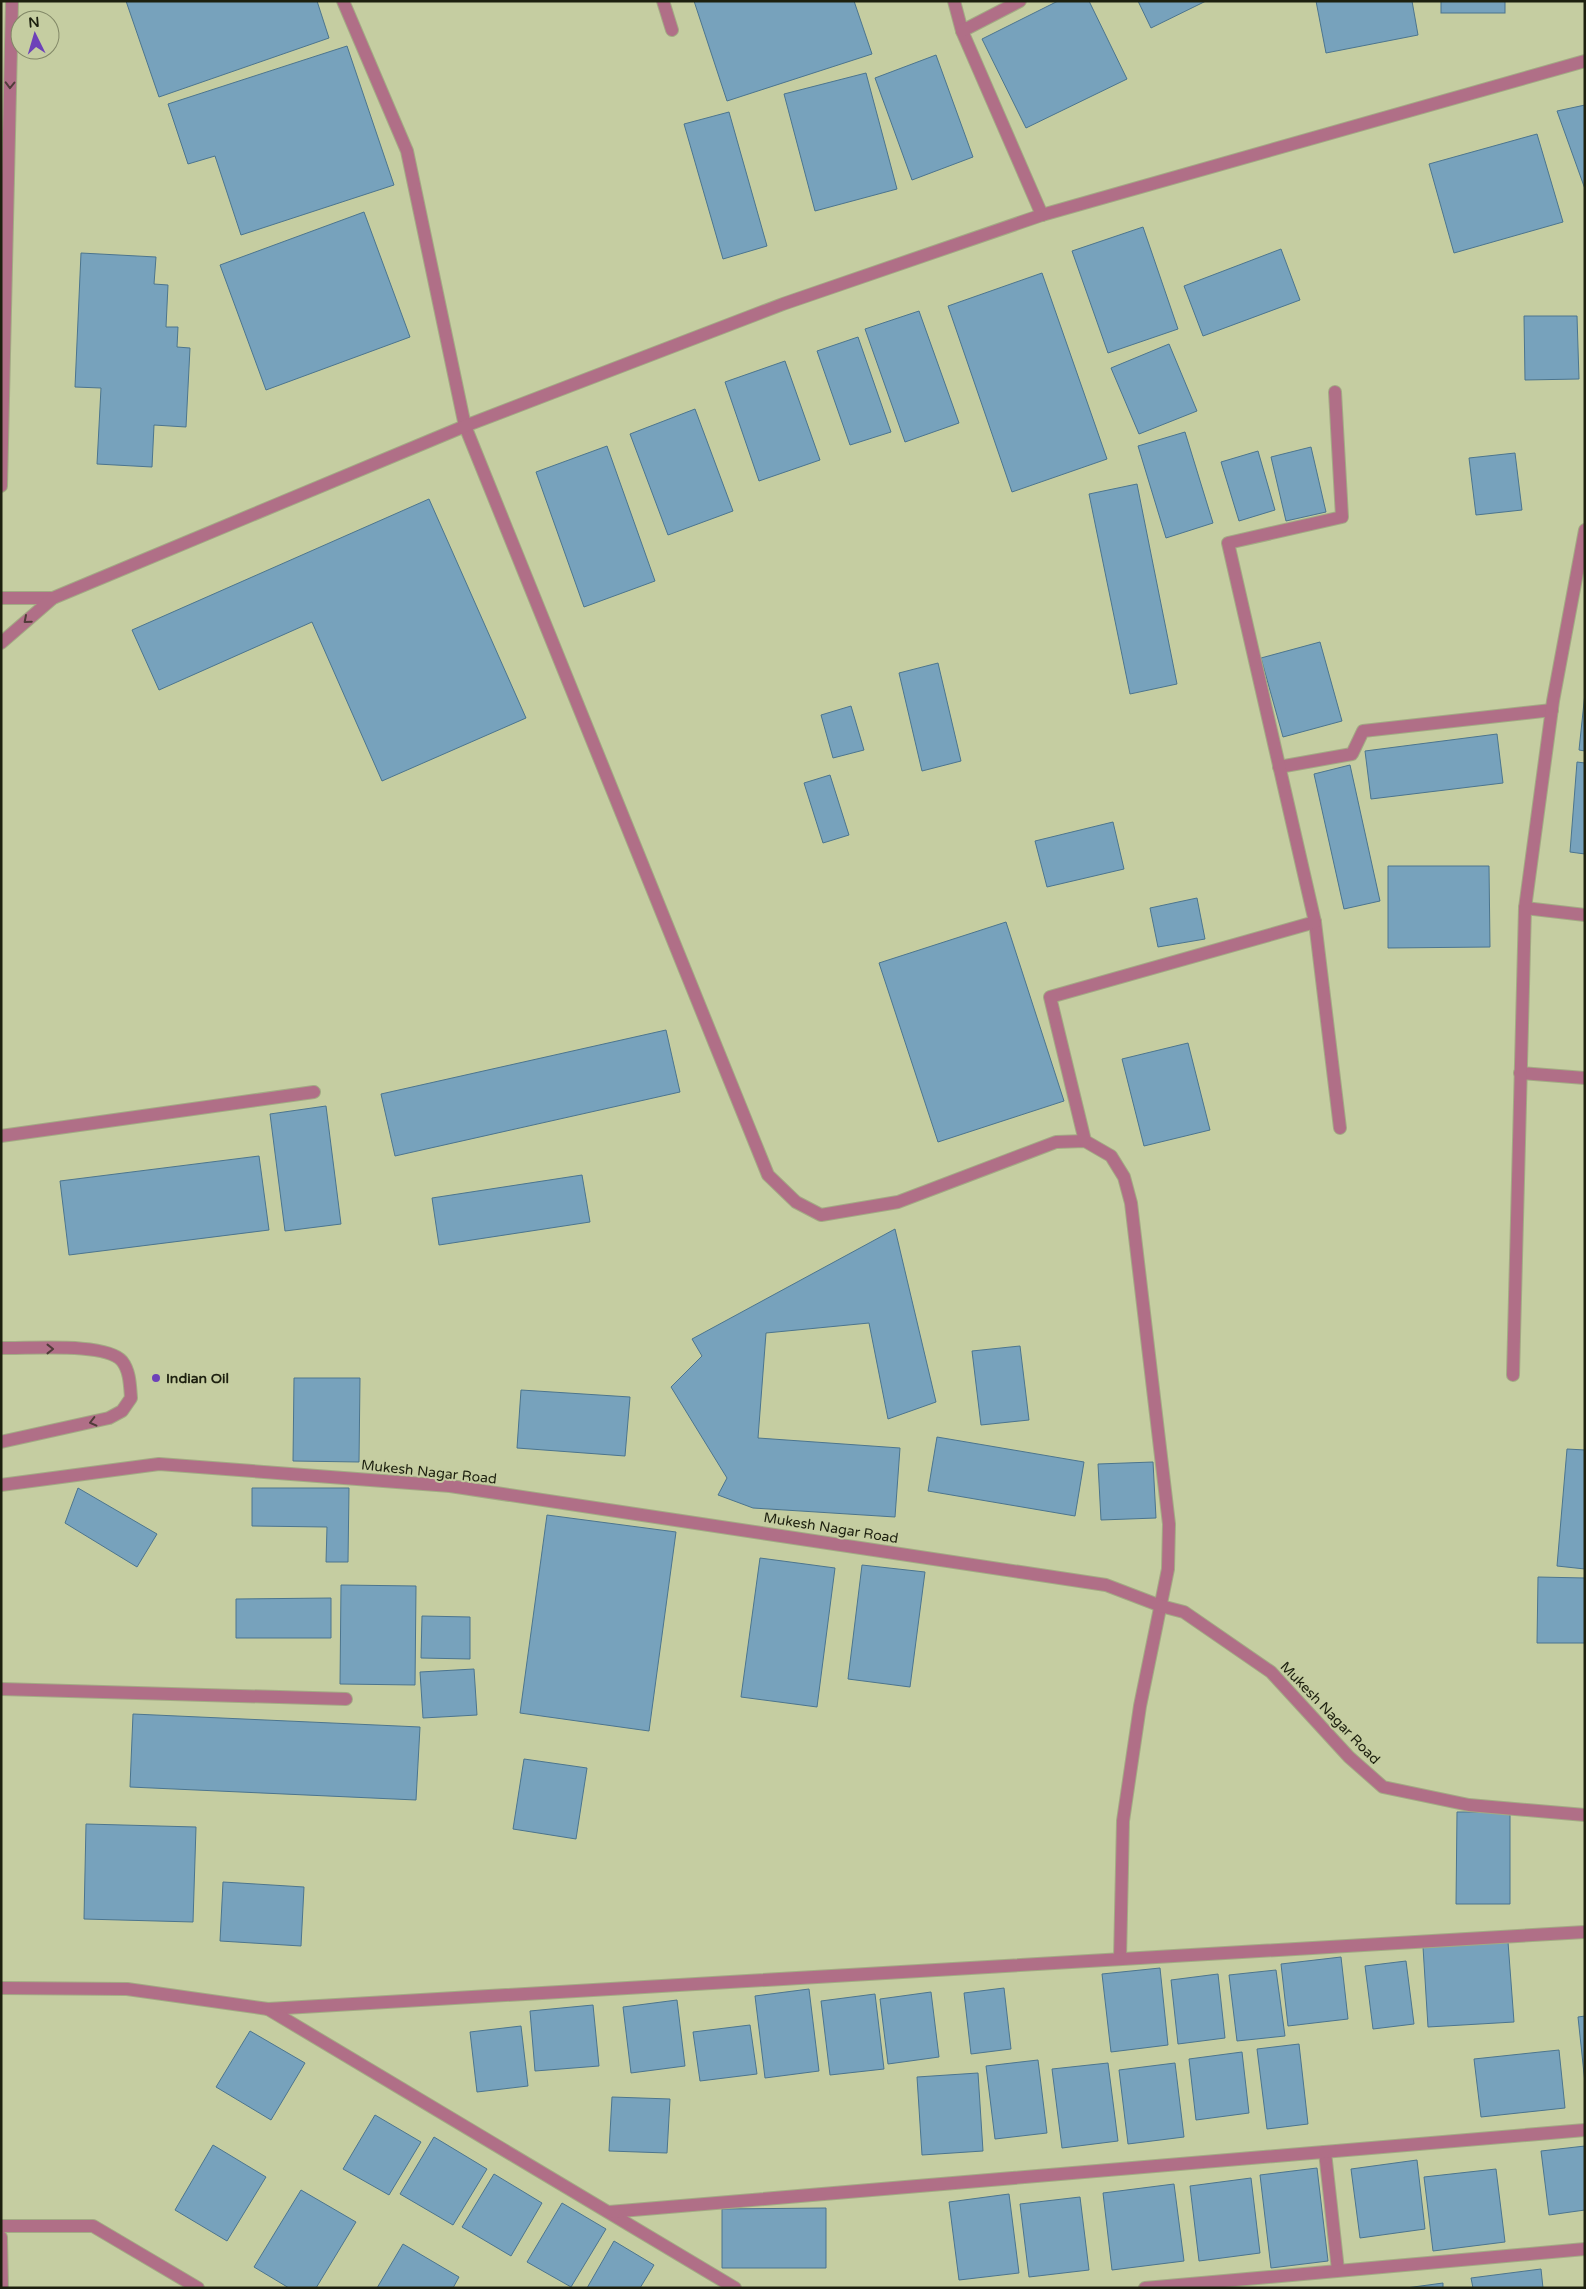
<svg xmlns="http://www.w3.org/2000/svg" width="1586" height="2289" viewBox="0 0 1586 2289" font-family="'Varela Round',sans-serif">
<rect width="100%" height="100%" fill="#c5cda1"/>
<g fill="#77a2bc" stroke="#4c758e">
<path d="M126,1H317L329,38L159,97Z"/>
<path d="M694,1H854L872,54L727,101Z"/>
<path d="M1058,1H1089L1127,79L1026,128L982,39Z"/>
<path d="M1138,1H1206L1151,28Z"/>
<path d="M1316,1H1412L1418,35L1326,53Z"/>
<rect x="1441" y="1" width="64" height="12"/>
<path d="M347,46L394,185L241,235L215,156L188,164L168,104Z"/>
<path d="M936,55L973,157L912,180L875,78Z"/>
<path d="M866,73L897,189L815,211L784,94Z"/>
<path d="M1585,105V189L1557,111Z"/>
<path d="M729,112L767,246L723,259L684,124Z"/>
<path d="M1537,134L1563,222L1454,253L1429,164Z"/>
<path d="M364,212L410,337L266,390L220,265Z"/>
<path d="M1143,227L1178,329L1108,353L1072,251Z"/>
<path d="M1281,249L1300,300L1203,336L1184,286Z"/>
<path d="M81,253L156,257L154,284L168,285L166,327H178L177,347L190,348L186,427L154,425L152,467L97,464L101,388L75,387Z"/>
<path d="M1042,273L1107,459L1012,492L948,306Z"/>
<path d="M919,311L959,423L905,442L865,329Z"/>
<path d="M1524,316H1577L1579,379L1525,380Z"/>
<path d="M858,337L891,432L850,445L817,351Z"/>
<path d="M1169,344L1197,411L1139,434L1111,368Z"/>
<path d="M785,361L820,460L759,481L725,382Z"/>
<path d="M695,409L733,511L668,535L630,434Z"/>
<path d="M1185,432L1213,523L1166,538L1138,446Z"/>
<path d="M607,446L655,581L584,607L536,472Z"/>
<path d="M1311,447L1326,512L1286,521L1271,457Z"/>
<path d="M1258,451L1275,510L1239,521L1221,462Z"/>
<path d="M1515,453L1522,510L1476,515L1469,458Z"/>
<path d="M1137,484L1177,684L1130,694L1089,494Z"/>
<path d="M429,499L526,718L382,781L312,622L159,690L132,630Z"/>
<path d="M1320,642L1342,721L1283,737L1261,658Z"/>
<path d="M938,663L961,761L922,771L899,673Z"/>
<path d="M1585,693V751L1579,750Z"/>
<path d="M851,706L864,750L833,758L821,715Z"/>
<path d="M1497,734L1503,783L1371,799L1365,751Z"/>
<path d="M1577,762L1585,763V854L1570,852Z"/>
<path d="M1350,765L1380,901L1344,909L1314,774Z"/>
<path d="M830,775L849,835L823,843L804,783Z"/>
<path d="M1113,822L1124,869L1047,887L1035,841Z"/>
<path d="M1388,866H1489L1490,947L1388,948Z"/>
<path d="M1197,898L1205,939L1158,947L1150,908Z"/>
<path d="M1006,922L1064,1101L938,1142L879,963Z"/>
<path d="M666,1030L680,1092L395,1156L381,1094Z"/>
<path d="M1188,1043L1210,1130L1144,1146L1122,1059Z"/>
<path d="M326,1106L341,1224L285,1231L270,1114Z"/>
<path d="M259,1156L269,1230L69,1255L60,1181Z"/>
<path d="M582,1175L590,1222L439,1245L432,1198Z"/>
<path d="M895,1229L936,1402L888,1419L869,1323L766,1333L758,1438L900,1448L895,1517L753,1508L718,1495L727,1478L671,1387L702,1356L692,1339Z"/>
<path d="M1020,1346L1029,1420L981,1425L972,1351Z"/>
<path d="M294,1378H360L359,1462L293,1461Z"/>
<path d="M521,1390L630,1397L625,1456L517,1448Z"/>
<path d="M937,1437L1084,1462L1075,1516L928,1491Z"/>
<path d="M1567,1449L1585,1450V1569L1557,1566Z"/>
<path d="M1153,1462L1156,1518L1101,1520L1098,1464Z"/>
<path d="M78,1488L157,1534L137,1567L65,1523Z"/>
<path d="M252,1488H349L348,1562H326L327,1527L252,1526Z"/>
<path d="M547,1515L676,1532L649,1731L520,1713Z"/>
<path d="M760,1558L835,1568L817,1707L741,1697Z"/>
<path d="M862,1565L925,1572L910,1687L848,1679Z"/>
<path d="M1538,1577L1585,1578V1643H1537Z"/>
<path d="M341,1585L416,1586L415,1685L340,1684Z"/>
<path d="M331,1598V1638H236V1599Z"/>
<path d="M422,1616L470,1617V1659L421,1658Z"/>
<path d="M474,1669L477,1715L423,1718L420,1672Z"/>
<path d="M133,1714L420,1727L416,1800L130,1787Z"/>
<path d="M524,1759L587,1768L576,1839L513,1829Z"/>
<path d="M1457,1812H1510V1904H1456Z"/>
<path d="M86,1824L196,1827L193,1922L84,1919Z"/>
<path d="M223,1882L304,1887L301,1946L220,1941Z"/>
<path d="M1508,1942L1514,2022L1428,2027L1423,1947Z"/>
<path d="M1341,1957L1348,2019L1288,2026L1281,1964Z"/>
<path d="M1406,1961L1414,2024L1373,2029L1365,1966Z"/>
<path d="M1160,1968L1168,2045L1111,2052L1102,1974Z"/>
<path d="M1276,1970L1285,2036L1237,2041L1229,1975Z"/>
<path d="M1218,1974L1225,2038L1178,2044L1171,1980Z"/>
<path d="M1004,1988L1011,2049L971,2054L964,1993Z"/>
<path d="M809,1989L819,2071L765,2078L755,1996Z"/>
<path d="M931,1992L939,2057L888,2064L880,1999Z"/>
<path d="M875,1994L884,2069L830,2075L821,2001Z"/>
<path d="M677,2000L685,2066L631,2073L623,2007Z"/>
<path d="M593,2005L599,2066L535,2071L530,2011Z"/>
<path d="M1585,2016V2083L1578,2017Z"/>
<path d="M750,2025L757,2074L700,2081L693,2032Z"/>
<path d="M521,2026L528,2086L477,2092L470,2032Z"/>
<path d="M250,2031L305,2063L271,2120L216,2087Z"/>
<path d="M1299,2044L1308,2124L1267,2129L1257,2049Z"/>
<path d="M1559,2050L1565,2108L1481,2117L1474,2059Z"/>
<path d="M1242,2052L1249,2113L1196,2120L1189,2059Z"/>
<path d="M1038,2060L1047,2133L995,2139L986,2066Z"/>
<path d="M1108,2063L1118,2141L1062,2148L1052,2069Z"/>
<path d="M1175,2063L1184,2137L1128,2144L1119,2070Z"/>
<path d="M978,2073L983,2151L922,2155L917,2077Z"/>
<path d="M612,2097L670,2099L667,2153L609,2151Z"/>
<path d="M375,2115L421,2142L389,2195L343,2169Z"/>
<path d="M434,2137L487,2169L453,2225L400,2194Z"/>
<path d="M213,2145L266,2177L227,2241L175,2210Z"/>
<path d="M1585,2146V2210L1549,2215L1541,2151Z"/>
<path d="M1417,2160L1425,2229L1360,2238L1351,2169Z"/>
<path d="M1317,2168L1328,2261L1271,2268L1260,2175Z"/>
<path d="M1496,2169L1505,2242L1433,2251L1424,2177Z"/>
<path d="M494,2174L542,2203L511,2256L462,2227Z"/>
<path d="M1251,2178L1260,2253L1199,2261L1190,2186Z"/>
<path d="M1174,2184L1184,2261L1112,2270L1103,2193Z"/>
<path d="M301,2190L356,2222L316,2288H289L254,2267Z"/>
<path d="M1009,2194L1019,2273L959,2280L949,2202Z"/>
<path d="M1080,2197L1089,2270L1029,2277L1020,2204Z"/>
<path d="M562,2203L606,2229L571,2287L527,2262Z"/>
<path d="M826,2208V2268H722V2209Z"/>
<path d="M614,2241L654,2265L640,2288H587Z"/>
<path d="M403,2244L459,2277L453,2288H377Z"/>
<path d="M1541,2269L1543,2288H1473L1471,2278Z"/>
<path d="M1443,2283V2288H1406Z"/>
</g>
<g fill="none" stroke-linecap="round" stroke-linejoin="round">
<defs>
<g id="minor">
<path d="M343,1L407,151L465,426L768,1175L796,1202L821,1215L898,1202L1056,1142L1085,1141L1111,1156L1124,1177L1131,1203L1169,1524L1168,1569L1140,1706L1123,1821L1120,1959"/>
<path d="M663,1L672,30"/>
<path d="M954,1L962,31L1042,215"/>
<path d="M962,31L1020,1"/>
<path d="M1,486L12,1"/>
<path d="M1,598H53"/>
<path d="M1,643L53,598L465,426L783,304L1042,215L1585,61"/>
<path d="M1279,767L1352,754L1363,731L1552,710"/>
<path d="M1525,908L1585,915"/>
<path d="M1315,922L1340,1128"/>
<path d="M1520,1073L1585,1078"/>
<path d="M1,1136L314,1092"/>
<path d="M1085,1141L1050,997L1315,922L1228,543L1342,517L1335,392"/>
<path d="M1,1348C28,1349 106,1342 122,1361C130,1371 130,1386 131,1398L122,1411L109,1418L1,1442"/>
<path d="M1513,1375L1525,908L1553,701L1585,530"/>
<path d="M1,1485L159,1464L450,1486L1106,1585L1161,1606L1184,1612L1271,1672L1349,1757L1383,1787L1469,1805L1585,1815"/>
<path d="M1,1689L346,1699"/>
<path d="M1,1988L127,1989L268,2009L1585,1932"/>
<path d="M268,2009L735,2288"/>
<path d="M1325,2152L1338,2270"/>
<path d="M609,2212L1585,2130"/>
<path d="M1,2226H93L198,2288"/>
<path d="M1,2237L2,2288"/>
<path d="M1145,2288L1585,2249"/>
</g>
</defs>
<use href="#minor" stroke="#a3aa84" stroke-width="14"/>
<use href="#minor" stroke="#b06f87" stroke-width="12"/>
</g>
<defs><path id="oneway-chevron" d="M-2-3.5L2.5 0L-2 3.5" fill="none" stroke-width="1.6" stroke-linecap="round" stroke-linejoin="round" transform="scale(1.25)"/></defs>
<g stroke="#503c39">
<use href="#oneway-chevron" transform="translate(10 85) rotate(91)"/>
<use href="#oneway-chevron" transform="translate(27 620) rotate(139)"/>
<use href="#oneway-chevron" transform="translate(50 1349)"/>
<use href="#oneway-chevron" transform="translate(93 1422) rotate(166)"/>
</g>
<circle fill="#6d41b9" stroke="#c5cda1" stroke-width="2" cx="156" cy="1378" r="5"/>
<g text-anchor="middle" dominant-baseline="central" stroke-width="4" stroke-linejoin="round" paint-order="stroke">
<g font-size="14" font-weight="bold" fill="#1d200f" stroke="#c5cda1" text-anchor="start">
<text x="166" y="1378">Indian Oil</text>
</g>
<g font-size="14" fill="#1d200f" stroke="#c5cda1">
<text transform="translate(429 1472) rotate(6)">Mukesh Nagar Road</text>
<text transform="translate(831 1528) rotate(9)">Mukesh Nagar Road</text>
<text transform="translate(1330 1713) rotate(46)">Mukesh Nagar Road</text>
</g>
</g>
<rect width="1586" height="2289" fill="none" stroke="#1d200f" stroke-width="5"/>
<g transform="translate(35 35) rotate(355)"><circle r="24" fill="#c5cda1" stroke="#828867"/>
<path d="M0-4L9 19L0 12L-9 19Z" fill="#6d41b9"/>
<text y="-8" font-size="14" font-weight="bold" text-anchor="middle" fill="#1d200f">N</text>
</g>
</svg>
